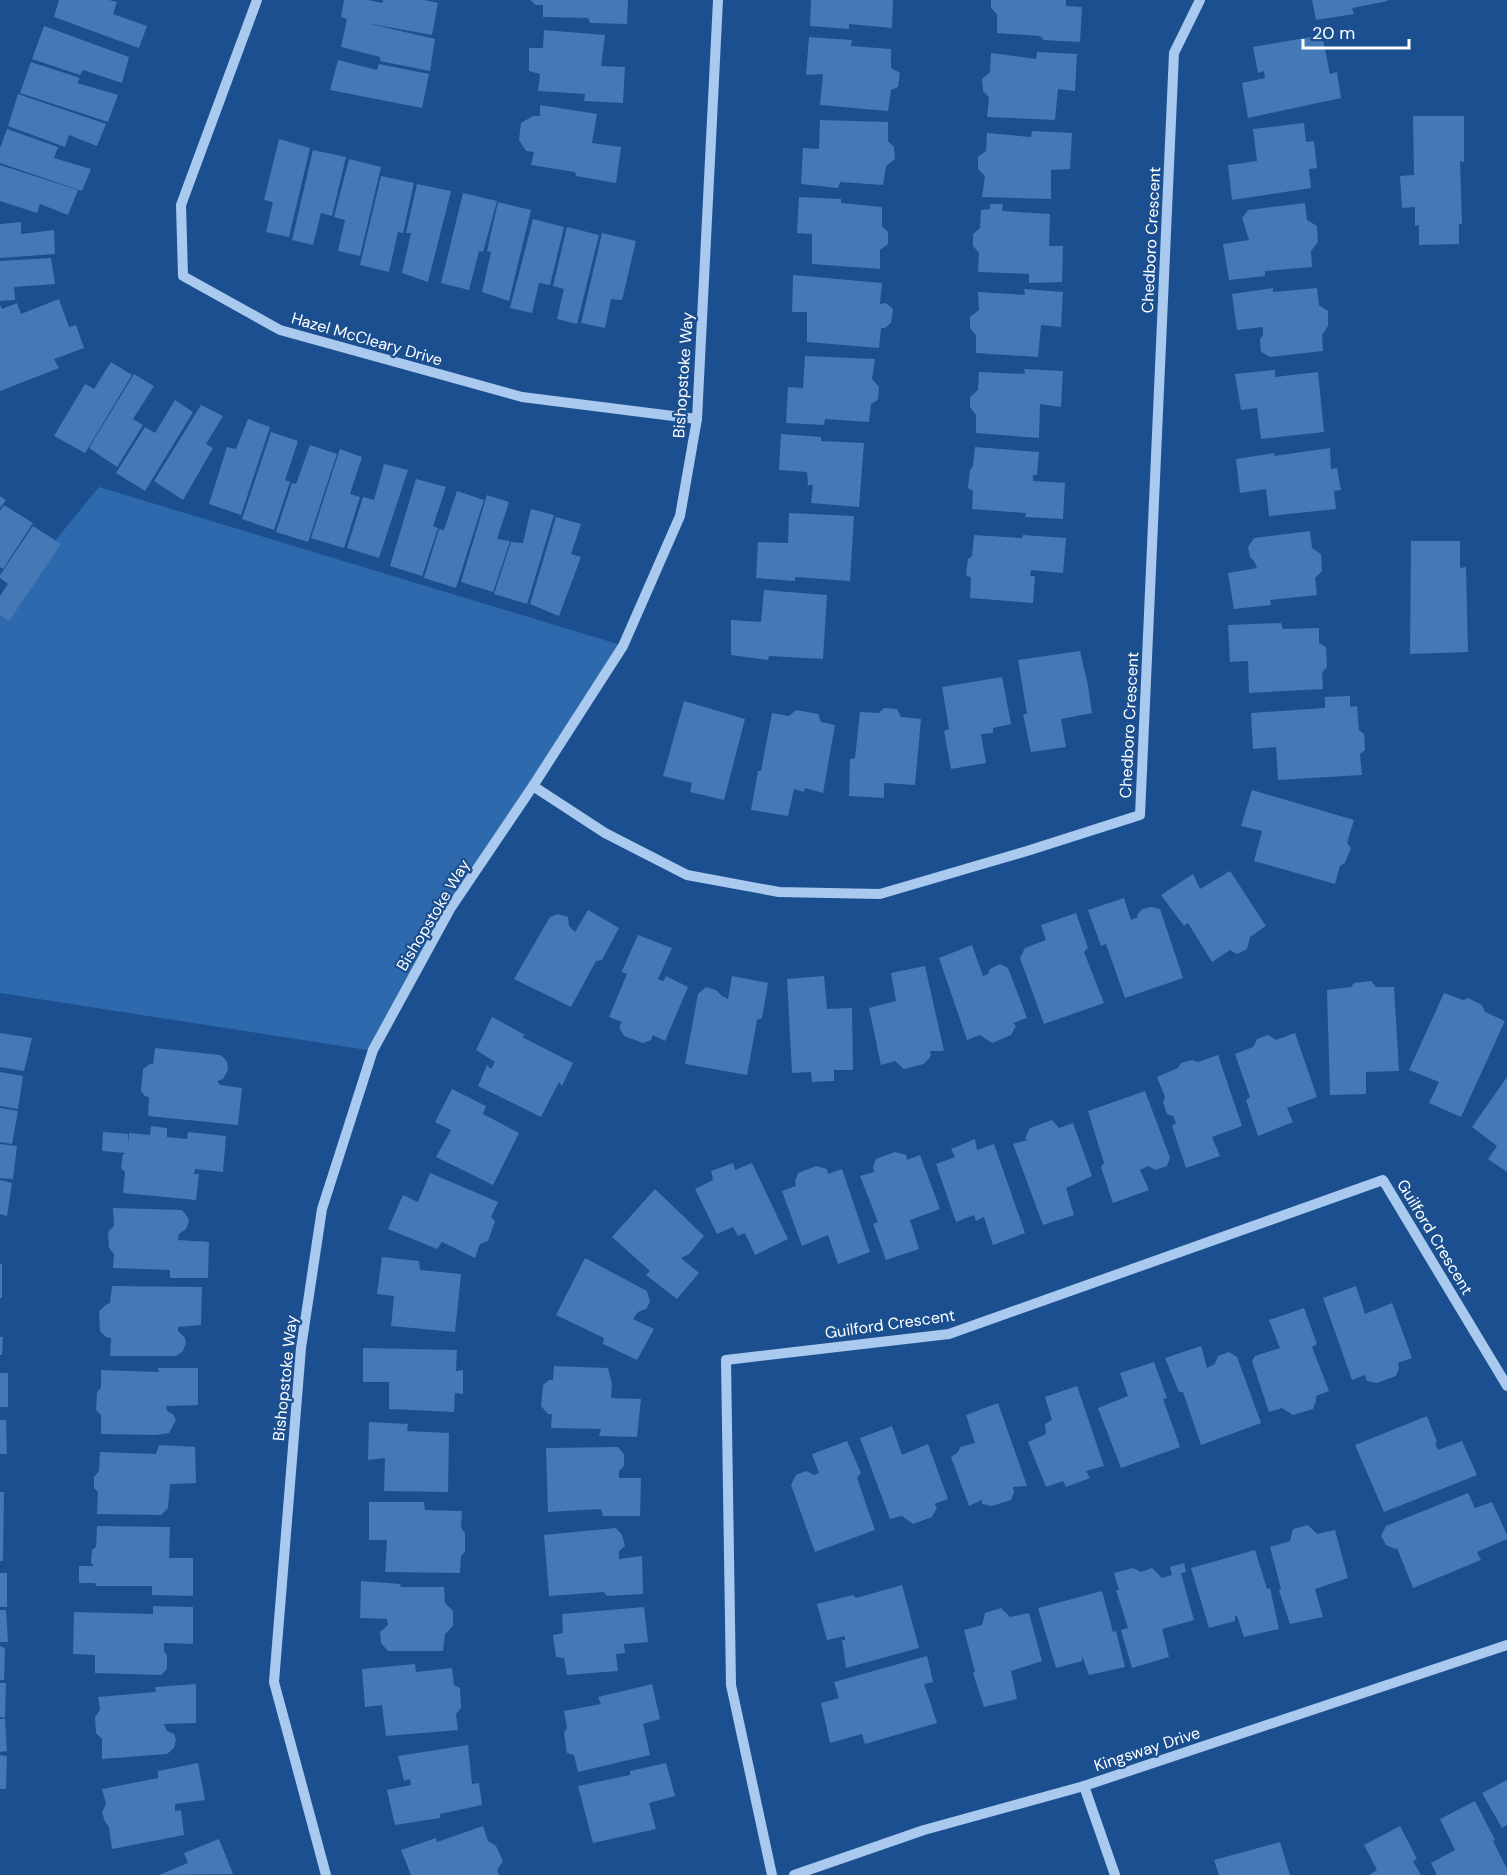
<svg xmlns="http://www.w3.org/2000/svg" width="1507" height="1875" viewBox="0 0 1507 1875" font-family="'DM Sans',sans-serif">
<rect width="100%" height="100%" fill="#1b4f8f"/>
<path fill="#2e69ad" d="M99,487L624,646L450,908L374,1051L0,993V608Z"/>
<g fill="#4478b7">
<path d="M59,0H109L117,2L113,14L147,26L139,48L54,17Z"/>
<path d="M344,0H368L382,3L383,0H424L438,3L432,35L366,23L435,39L430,71L380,61V57L341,47L347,19L341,17Z"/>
<path d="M530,0H628L627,24L590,23L588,18L543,17V5H536Z"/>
<path d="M811,0H893L892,28L849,24V29L810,26Z"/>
<path d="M991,0H1066V6L1082,7L1080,42L1044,40L1040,36L997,33V14L991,8Z"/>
<path d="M1312,0H1387L1388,1L1352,8L1354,14L1316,20Z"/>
<path d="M44,26L129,57L122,83L83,70L80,75L32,59Z"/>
<path d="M544,30L605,35L601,66L625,67L623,103L584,101L585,94L538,91L540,74L529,71V48H543Z"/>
<path d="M1322,35L1330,74L1337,72L1341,98L1248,118L1242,83L1265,78L1264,71L1258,73L1253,47Z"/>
<path d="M809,37L852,40L851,46L891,49V68L900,73L898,87L891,90L888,111L820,105L823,74L806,75Z"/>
<path d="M1037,52L1077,54L1075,91L1058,89L1055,120L987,117L989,97L983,91L982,79L990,72L991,53L1036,59Z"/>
<path d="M338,60L377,70L379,64L429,74L422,108L330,90Z"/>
<path d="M31,62L80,78L77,83L118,95L108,122L20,93Z"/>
<path d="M18,94L106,124L97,146L69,135L65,147L8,126Z"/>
<path d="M540,105L597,114L592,143L621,147L616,183L576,176L575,172L531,165L534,152L526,151L519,140L521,123L533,116H540Z"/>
<path d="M1413,116H1464V162L1460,161L1462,224H1459V244L1419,245V225L1415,226V207L1402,208L1400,176L1414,175Z"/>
<path d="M820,120L888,122V141L894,147L895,159L886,166L883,185L840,182L838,188L801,184L803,148L819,149Z"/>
<path d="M1304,123L1306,142L1314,141L1317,168L1309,169L1311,188L1232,200L1228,165L1257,161L1253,129Z"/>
<path d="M7,129L58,147L54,158L91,169L82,191L0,163V148Z"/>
<path d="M1032,131L1072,133L1070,169L1051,170V199L982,197L985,176L978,169V157L986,151L987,133L1031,137Z"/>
<path d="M279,139L310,148L289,237L266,232L273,202L264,200Z"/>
<path d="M313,150L346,157L332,216L321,213L313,245L292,240Z"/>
<path d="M349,159L381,167L360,256L338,251L345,220L334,217Z"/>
<path d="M0,165L78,190L68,215L40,204L37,213L0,201Z"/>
<path d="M381,176L414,183L403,233L398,232L389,272L360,265Z"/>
<path d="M417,184L451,191L428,282L402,273L411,233H406Z"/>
<path d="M463,193L497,201L483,252L479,251L469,290L441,283Z"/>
<path d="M799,197L841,199V203L882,207V226L888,232V244L880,250V269L812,264V234L797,233Z"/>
<path d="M498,202L531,210L509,301L482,292L491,252L487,251Z"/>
<path d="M1305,203L1307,220L1317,226L1318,242L1311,251L1312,267L1265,271V276L1229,280L1223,244L1249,240L1242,218L1248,210Z"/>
<path d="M990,204H1003L1002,211L1050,214L1049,246H1063L1062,282L1029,283V274L978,272L979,253L973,246V234L980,228L981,210L990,209Z"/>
<path d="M533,219L564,227L550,285L539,283L532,313L510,308Z"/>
<path d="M21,222V234L54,230L55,254L0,258V224Z"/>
<path d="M567,227L599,235L577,324L557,319L564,289L553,286Z"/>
<path d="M602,233L636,241L622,300L611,299L605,328L581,323Z"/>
<path d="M51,258L55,284L14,287L15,300L0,301V261Z"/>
<path d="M793,275L882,283L880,304L886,303L893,309L891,323L885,328H881L879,348L807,342V312H792Z"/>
<path d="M1273,288V292L1317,288L1319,305L1328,311V326L1322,335L1323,351L1270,357L1261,352L1260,339L1263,335V327L1237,330L1232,294Z"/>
<path d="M1024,289L1063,292L1061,327L1041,325L1038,357L976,353V335L970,328V317L979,310L978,292L1025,295Z"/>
<path d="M59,299L69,327L76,325L84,348L54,359L59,368L0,391V305L2,309L17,303L21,314Z"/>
<path d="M805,356L875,359L872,379L879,387L878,400L871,404L869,422L825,419L824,425L786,423L788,387L803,388Z"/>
<path d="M111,362L132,375L85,453L54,436L85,384L94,389Z"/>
<path d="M1024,369L1063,371L1061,407L1040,404L1039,438L976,433V415L970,407V397L978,390L979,372L1025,374Z"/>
<path d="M1275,370V377L1318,372L1324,432L1261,439L1257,408L1241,410L1235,374Z"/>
<path d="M134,374L154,386L133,419L143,425L117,467L89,448Z"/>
<path d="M175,400L193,412L145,491L116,473L145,427L155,433Z"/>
<path d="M201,405L223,416L206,444L213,448L183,500L154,481Z"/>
<path d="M248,419L270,427L241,515L209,504L227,447L236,449Z"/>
<path d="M271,432L298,441L285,480L290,482L274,530L242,519Z"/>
<path d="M781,434L821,437V441L864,443L859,507L811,503L813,485H808L807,472L779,470Z"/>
<path d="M310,445L337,454L308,542L276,532L292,483L296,484Z"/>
<path d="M975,447L1039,452L1037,475H1033V481L1065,483L1063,519L1025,517L1026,513L972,509L973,491L968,488L970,470L973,466Z"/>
<path d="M1330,448L1331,469L1337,468L1341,490L1334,491L1336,509L1269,516L1266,489L1240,493L1236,459L1275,453L1274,456Z"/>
<path d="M340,449L362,457L350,494L360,497L344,548L311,538Z"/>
<path d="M384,464L408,470L379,558L347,548L363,497L374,500Z"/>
<path d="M416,479L446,487L433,526L438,528L422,576L390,566Z"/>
<path d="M457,491L484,500L456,588L424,578L439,529L444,530Z"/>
<path d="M487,495L509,502L497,539L510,541L493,592L461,582Z"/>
<path d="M0,496L6,500L0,508Z"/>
<path d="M4,505L33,523L3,569L0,567V511Z"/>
<path d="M531,509L554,515L527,604L494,594L511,542L523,543Z"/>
<path d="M789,513L854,516L850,581L795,577V581L756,578L758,542L788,543Z"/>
<path d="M556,517L581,524L571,554L581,557L559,616L530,604Z"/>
<path d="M33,526L61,544L9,621L0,615V596L8,584L0,578V575Z"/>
<path d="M1310,531L1312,548L1321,554L1322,571L1315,578L1317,595L1270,600L1271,605L1234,609L1228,573L1257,568L1254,561L1250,557L1248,547L1254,538Z"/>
<path d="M974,535L1022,538L1023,535L1066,538L1063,573L1031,570L1030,576H1035L1033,603L970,598L971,578L966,575L968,559L972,556Z"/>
<path d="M1411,541H1460V568L1466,567L1468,652L1410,654Z"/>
<path d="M764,590L827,595L823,659L769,656L768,660L731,655V620L761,622Z"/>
<path d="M1281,623L1283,629L1319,628V643L1326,647L1327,667L1322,673L1323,689L1249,693L1248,661L1230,662L1228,625Z"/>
<path d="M1080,651L1088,686L1092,713L1061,719L1066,747L1031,752L1023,714H1027L1018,660Z"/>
<path d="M1002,677L1011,724L993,728V733L981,734L986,763L951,769L944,731L949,729L942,687Z"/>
<path d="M1350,696V707L1357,706L1359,730L1364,734L1365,750L1360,754L1362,775L1278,780L1276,747L1253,749L1251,713L1325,708V697Z"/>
<path d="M684,701L745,719L724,800L690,792L692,783L663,776Z"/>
<path d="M884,708L897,709L901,717L921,719L915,785L884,783V798L849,796L850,759L855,758L860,712L879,713Z"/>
<path d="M796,710L818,714L821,722L835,725L823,793L805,788L804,792L794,789L788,816L751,810L758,771H761L772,713L789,716Z"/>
<path d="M1252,790L1354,820L1347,843L1351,848L1345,863L1340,866L1335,884L1254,861L1262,831L1241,826Z"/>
<path d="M1230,871L1266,926L1250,937L1247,949L1237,954L1230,950L1212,962L1188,923L1184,926L1161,895L1193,874L1200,889Z"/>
<path d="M1124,898L1131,920L1138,917L1137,915L1142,909L1151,907L1160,909L1183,978L1125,998L1106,944L1101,946L1088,910Z"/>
<path d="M588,910L619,928L602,960L596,961L571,1007L514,979L550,917L558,914L568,917L569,926L575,932Z"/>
<path d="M1076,913L1088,948L1084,952L1104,1003L1044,1024L1020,958L1025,948L1046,940L1041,925Z"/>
<path d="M638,935L672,948L658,979L663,981L666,976L688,987L665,1041L653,1035L651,1040L643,1043L624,1036L619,1027L622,1022L609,1017L627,974L622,972V971Z"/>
<path d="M972,945L983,976L988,974L990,969L1000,964L1008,968L1027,1018L1013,1023L1016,1026L1011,1035L992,1043L980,1035L967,1040L939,958Z"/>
<path d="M925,966L944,1051H930L931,1056L924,1064L904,1069L895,1061L881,1065L869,1008L896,1001L891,973Z"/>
<path d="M732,976L768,983L762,1018L757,1020L747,1075L685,1064L698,994L706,987L716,990L722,996L728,999Z"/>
<path d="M824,976L827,1009L852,1008L853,1070H834V1081L812,1082L811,1072L792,1073L787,979Z"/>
<path d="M1371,981L1376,987H1394L1399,1071L1366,1072V1094L1330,1095L1327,990L1351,987L1354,983Z"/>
<path d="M1444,993L1463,1000L1468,998L1482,1005L1485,1012L1505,1021L1461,1117L1429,1103L1439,1082L1409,1070Z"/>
<path d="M492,1017L525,1035L522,1037L573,1063L562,1086L559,1082L541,1117L478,1086L487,1065L491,1069L495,1062L476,1050Z"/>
<path d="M0,1033L32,1038L24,1071L0,1067Z"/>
<path d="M1295,1033L1317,1097L1287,1108L1293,1122L1258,1136L1246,1100L1250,1097L1235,1054L1253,1047L1257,1039L1268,1035L1276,1040Z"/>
<path d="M155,1048L220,1055L223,1057L227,1062L228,1070L223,1079L217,1081L220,1085L242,1088L238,1125L148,1116L149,1097L145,1096L141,1091L143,1069L150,1064H153Z"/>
<path d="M1218,1055L1242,1126L1212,1137L1220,1156L1186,1168L1172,1126L1176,1123L1173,1116L1167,1114L1163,1102L1165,1097L1157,1077L1178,1068L1181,1063L1192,1060L1198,1062Z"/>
<path d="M0,1072L23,1076L18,1109L0,1106Z"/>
<path d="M1507,1077V1172L1488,1159L1497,1146L1472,1127Z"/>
<path d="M452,1089L486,1106L483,1114L519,1133L493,1185L436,1157L451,1130L435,1122Z"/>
<path d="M1145,1091L1170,1158L1167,1166L1155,1170L1148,1166L1140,1170L1149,1190L1113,1203L1101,1167L1104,1163L1088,1111Z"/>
<path d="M0,1108L18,1111L12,1144L0,1142Z"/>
<path d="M1052,1120L1059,1128L1073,1123L1092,1176L1066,1188L1074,1215L1043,1225L1013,1144L1027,1140L1025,1138L1030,1128Z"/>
<path d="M151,1126L167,1128V1137L187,1139L188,1132L226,1136L223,1172L195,1169L194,1174H199L196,1200L123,1193L125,1172L121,1168L123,1154L126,1153L102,1151L103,1132L128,1134V1146L129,1133L150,1135Z"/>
<path d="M975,1139L977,1150L994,1144L1025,1233L993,1245L984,1217L976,1221L974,1215L956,1222L936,1164L955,1157L951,1149Z"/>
<path d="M0,1144L17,1146L13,1179L0,1178Z"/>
<path d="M895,1152L906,1155L907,1160L920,1155L940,1209L910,1220L919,1249L886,1260L873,1224L878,1222L860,1176L874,1172L873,1167L876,1159Z"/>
<path d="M733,1163L735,1170L752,1163L788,1239L755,1255L745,1233L738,1236L733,1227L717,1234L695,1189L713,1180L711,1171Z"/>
<path d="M816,1166L827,1169L828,1174L842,1169L870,1252L838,1264L828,1235L802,1246L782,1191L796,1186L795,1181L798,1173Z"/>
<path d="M430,1173L498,1202L491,1217L495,1221L488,1241L480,1244L475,1258L442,1242L437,1249L388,1229L403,1195L418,1202Z"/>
<path d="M0,1180L12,1183L7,1216L0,1214Z"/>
<path d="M655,1189L704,1236L689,1254L681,1258L699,1273L677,1299L646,1275L650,1271L612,1237Z"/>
<path d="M113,1208L182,1210L187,1216L189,1221L186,1229L179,1234L178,1240L209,1242L208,1278H170V1270L113,1268L114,1254L109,1248L108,1232L114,1226Z"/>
<path d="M382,1257L419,1261L420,1270L461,1274L455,1332L391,1326L394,1296L377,1294Z"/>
<path d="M585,1258L647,1291L650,1302L646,1309L638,1312L633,1319L654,1329L637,1360L603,1344L604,1338L556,1315Z"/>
<rect x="0" y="1264" width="2" height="34"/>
<path d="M112,1286L202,1287L201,1325L178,1327V1331L185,1338L186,1343L183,1351L176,1356H110L111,1338L106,1337L100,1331L99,1311L107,1304L110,1303Z"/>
<path d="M1356,1286L1365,1314L1392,1303L1412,1358L1398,1363L1399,1368L1396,1376L1377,1383L1367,1381L1365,1375L1352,1380L1323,1298Z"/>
<path d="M1304,1308L1317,1344L1312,1347L1329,1391L1316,1396V1401L1313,1409L1293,1415L1282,1408L1269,1412L1252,1361L1255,1356L1280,1348L1269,1320Z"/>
<path d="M0,1337H3L2,1355H0Z"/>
<path d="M1201,1346L1207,1368L1215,1364L1218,1356L1229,1352L1237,1357L1261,1423L1201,1445L1183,1392H1179L1165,1358Z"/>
<path d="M363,1348L457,1350L456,1371L463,1370V1394L455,1393L454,1412L389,1409V1382H363Z"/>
<path d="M1154,1362L1167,1398L1163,1399L1180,1447L1121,1468L1098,1408L1128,1396L1120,1373Z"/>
<path d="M554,1366L608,1368L612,1384L611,1398L641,1399L637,1437L599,1436L601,1429L551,1428L552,1414H548L541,1406L543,1385L549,1380H553Z"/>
<path d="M158,1368H198V1405L166,1406L167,1411L173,1414L176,1420L169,1433L156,1435L101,1434V1415L96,1410L97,1392L101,1388V1370L159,1372Z"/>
<rect x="0" y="1373" width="8" height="34"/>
<path d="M1077,1386L1104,1466L1086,1471L1090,1478L1066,1487L1063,1481L1046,1487L1028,1442L1046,1434L1045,1424L1052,1420L1045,1397Z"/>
<path d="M998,1403L1027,1486L1013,1487L1014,1492L1011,1500L992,1506L982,1504V1500L969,1506L951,1457L958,1452L960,1447L975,1443L966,1415Z"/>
<path d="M1427,1416L1437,1442L1435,1443L1438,1450L1462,1441L1477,1475L1384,1512L1355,1445Z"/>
<path d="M0,1420H6L7,1454H0Z"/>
<path d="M369,1422L408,1424L407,1431L449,1433L448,1492L384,1491L385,1458L368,1460Z"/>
<path d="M892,1426L902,1455L928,1444L948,1499L934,1504L937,1507L932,1517L913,1524L902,1516L890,1519L860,1438Z"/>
<path d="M847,1441L861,1473L857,1478L875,1530L815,1552L791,1485L796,1475L806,1471L814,1475L819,1473L812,1454Z"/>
<path d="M159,1445L195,1447L196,1483L170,1484L168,1508L161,1515L97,1514L98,1492L94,1488V1477L99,1471L100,1452L156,1454Z"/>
<path d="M618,1447L624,1454V1466L619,1471V1478H641L640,1516H603L601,1509L548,1512L546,1448Z"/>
<path d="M0,1492H4L3,1561H0Z"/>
<path d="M1468,1493L1475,1508L1492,1502L1507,1535V1539L1477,1552L1481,1560L1413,1588L1397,1548L1395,1549L1386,1545L1381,1536L1386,1526Z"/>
<path d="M369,1502H424L425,1510L462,1511L461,1528L465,1533V1552L461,1556L460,1573L385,1572L387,1540H369Z"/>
<path d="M1308,1525L1317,1534L1335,1530L1348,1578L1315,1589L1323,1617L1290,1624L1279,1590L1281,1589L1270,1547L1290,1541L1293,1529Z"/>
<path d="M97,1526L170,1527L169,1558H193V1596L152,1595V1586H96L95,1583H79V1566H94L91,1563L92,1550L96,1547Z"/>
<path d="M616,1528L622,1535L625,1546L619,1551V1559L642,1556L643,1594L607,1596L604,1592L549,1596L544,1535Z"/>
<path d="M1255,1550L1267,1589L1270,1588L1279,1629L1244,1637L1237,1616H1235V1621L1209,1628L1191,1568Z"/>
<path d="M1184,1563L1186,1572L1181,1573L1194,1620L1162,1629L1169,1657L1132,1668L1121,1630L1128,1628L1116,1590H1119L1114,1573L1133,1568L1141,1572L1152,1568L1162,1578L1172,1575L1170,1567Z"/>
<rect x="0" y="1573" width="7" height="34"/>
<path d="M361,1581L400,1584L401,1587H444L445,1603L453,1611V1626L445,1634L443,1651H388L381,1643L380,1632L388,1625L387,1619L360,1618Z"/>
<path d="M902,1585L919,1648L846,1668L842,1640H845V1636L827,1640L817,1604L853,1595L856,1598Z"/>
<path d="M1102,1591L1113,1632L1116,1631L1125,1667L1089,1675L1082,1656V1661L1056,1668L1038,1608Z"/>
<path d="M153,1606L193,1607V1644L164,1643V1651L167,1655V1669L161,1675L95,1673V1655L73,1654L74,1612L153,1614Z"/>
<path d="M644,1607L648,1642L624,1644L625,1653L616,1654L618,1671L567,1675L564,1658L556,1657L553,1635L563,1633L562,1614Z"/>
<path d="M1001,1608L1010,1617L1029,1613L1042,1661L1011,1671L1017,1699L984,1707L973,1673L975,1672L964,1630L982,1625L985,1613Z"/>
<path d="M0,1610H6L8,1642H0Z"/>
<path d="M0,1646L5,1648L4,1680H0Z"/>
<path d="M927,1656L933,1682L924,1684L937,1723L865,1744L862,1734L830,1743L821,1703L839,1698L834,1682Z"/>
<path d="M415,1664L416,1672L452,1668L454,1685L460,1688L461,1708L456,1714L458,1730L386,1736L382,1705L365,1707L362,1669Z"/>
<path d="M0,1683H6L5,1718L0,1717Z"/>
<path d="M196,1684V1723L164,1724L167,1731L174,1734L176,1740L174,1748L167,1754L102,1759V1739L96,1733L95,1717L100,1710L98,1697L156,1692L155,1687Z"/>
<path d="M652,1684L660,1719L643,1724L650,1755L578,1772L574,1755L567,1753L564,1733L567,1728L564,1711L601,1704L598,1697Z"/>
<path d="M0,1719H5L7,1751L0,1752Z"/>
<path d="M468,1745L472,1784L479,1783L482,1805L440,1814V1818L395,1825L387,1790L411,1785L410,1779L404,1781L398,1756Z"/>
<path d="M0,1755L7,1756L6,1789H0Z"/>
<path d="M198,1763L205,1800L175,1804V1811L181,1810L184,1835L112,1849L109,1827L105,1822L102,1812L106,1804L102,1789L158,1778V1771Z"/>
<path d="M666,1763L675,1796L649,1803L656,1829L593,1843L578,1786L630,1775V1771Z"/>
<path d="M1507,1780V1825L1502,1828L1482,1793Z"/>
<path d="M1475,1801L1495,1840L1493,1841L1507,1869V1875H1437L1431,1863L1455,1850L1440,1819Z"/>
<path d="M483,1826L488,1841L496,1846L503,1861L497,1870L499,1875H411L401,1850L436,1838L437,1842Z"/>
<path d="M1400,1826L1417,1859L1413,1861L1421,1875H1369L1377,1870L1364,1845Z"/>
<path d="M219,1839L233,1874L159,1875L188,1863L184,1853Z"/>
<path d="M1280,1842L1290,1875H1219L1214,1860Z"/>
</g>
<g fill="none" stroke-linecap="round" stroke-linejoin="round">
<g stroke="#a9c9ee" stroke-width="10">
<path d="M257,0L181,205L183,276L280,330L522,397L697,419"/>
<path d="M533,786L605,833L687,875L779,892L880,894L1027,851L1140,815L1174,53L1200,0"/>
<path d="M1084,1786L1115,1875"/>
<path d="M326,1875L274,1682L301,1348L322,1209L373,1050L450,909L533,786L623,646L680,516L697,419L718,0"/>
<path d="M772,1875L731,1685L726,1360L949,1334L1383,1180L1507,1386"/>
<path d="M794,1875L924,1830L1084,1786L1507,1645"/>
</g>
</g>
<g text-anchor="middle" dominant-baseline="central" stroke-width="4.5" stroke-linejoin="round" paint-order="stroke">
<g font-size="16" fill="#fff" stroke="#1b4f8f">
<text transform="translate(1151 240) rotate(-87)">Chedboro Crescent</text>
<text transform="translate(367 339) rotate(16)">Hazel McCleary Drive</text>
<text transform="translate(683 375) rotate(-86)">Bishopstoke Way</text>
<text transform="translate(1129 725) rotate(-87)">Chedboro Crescent</text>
<text transform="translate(433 915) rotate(-59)">Bishopstoke Way</text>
<text transform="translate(1435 1237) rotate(59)">Guilford Crescent</text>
<text transform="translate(890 1324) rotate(-8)">Guilford Crescent</text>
<text transform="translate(285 1378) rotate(-84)">Bishopstoke Way</text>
<text transform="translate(1147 1749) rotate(-18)">Kingsway Drive</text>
</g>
</g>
<path d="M1303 39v9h106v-9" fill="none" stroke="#ffffff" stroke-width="3"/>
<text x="1312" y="39" font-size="18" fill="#ffffff" stroke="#1b4f8f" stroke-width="4.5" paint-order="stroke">20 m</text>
</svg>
